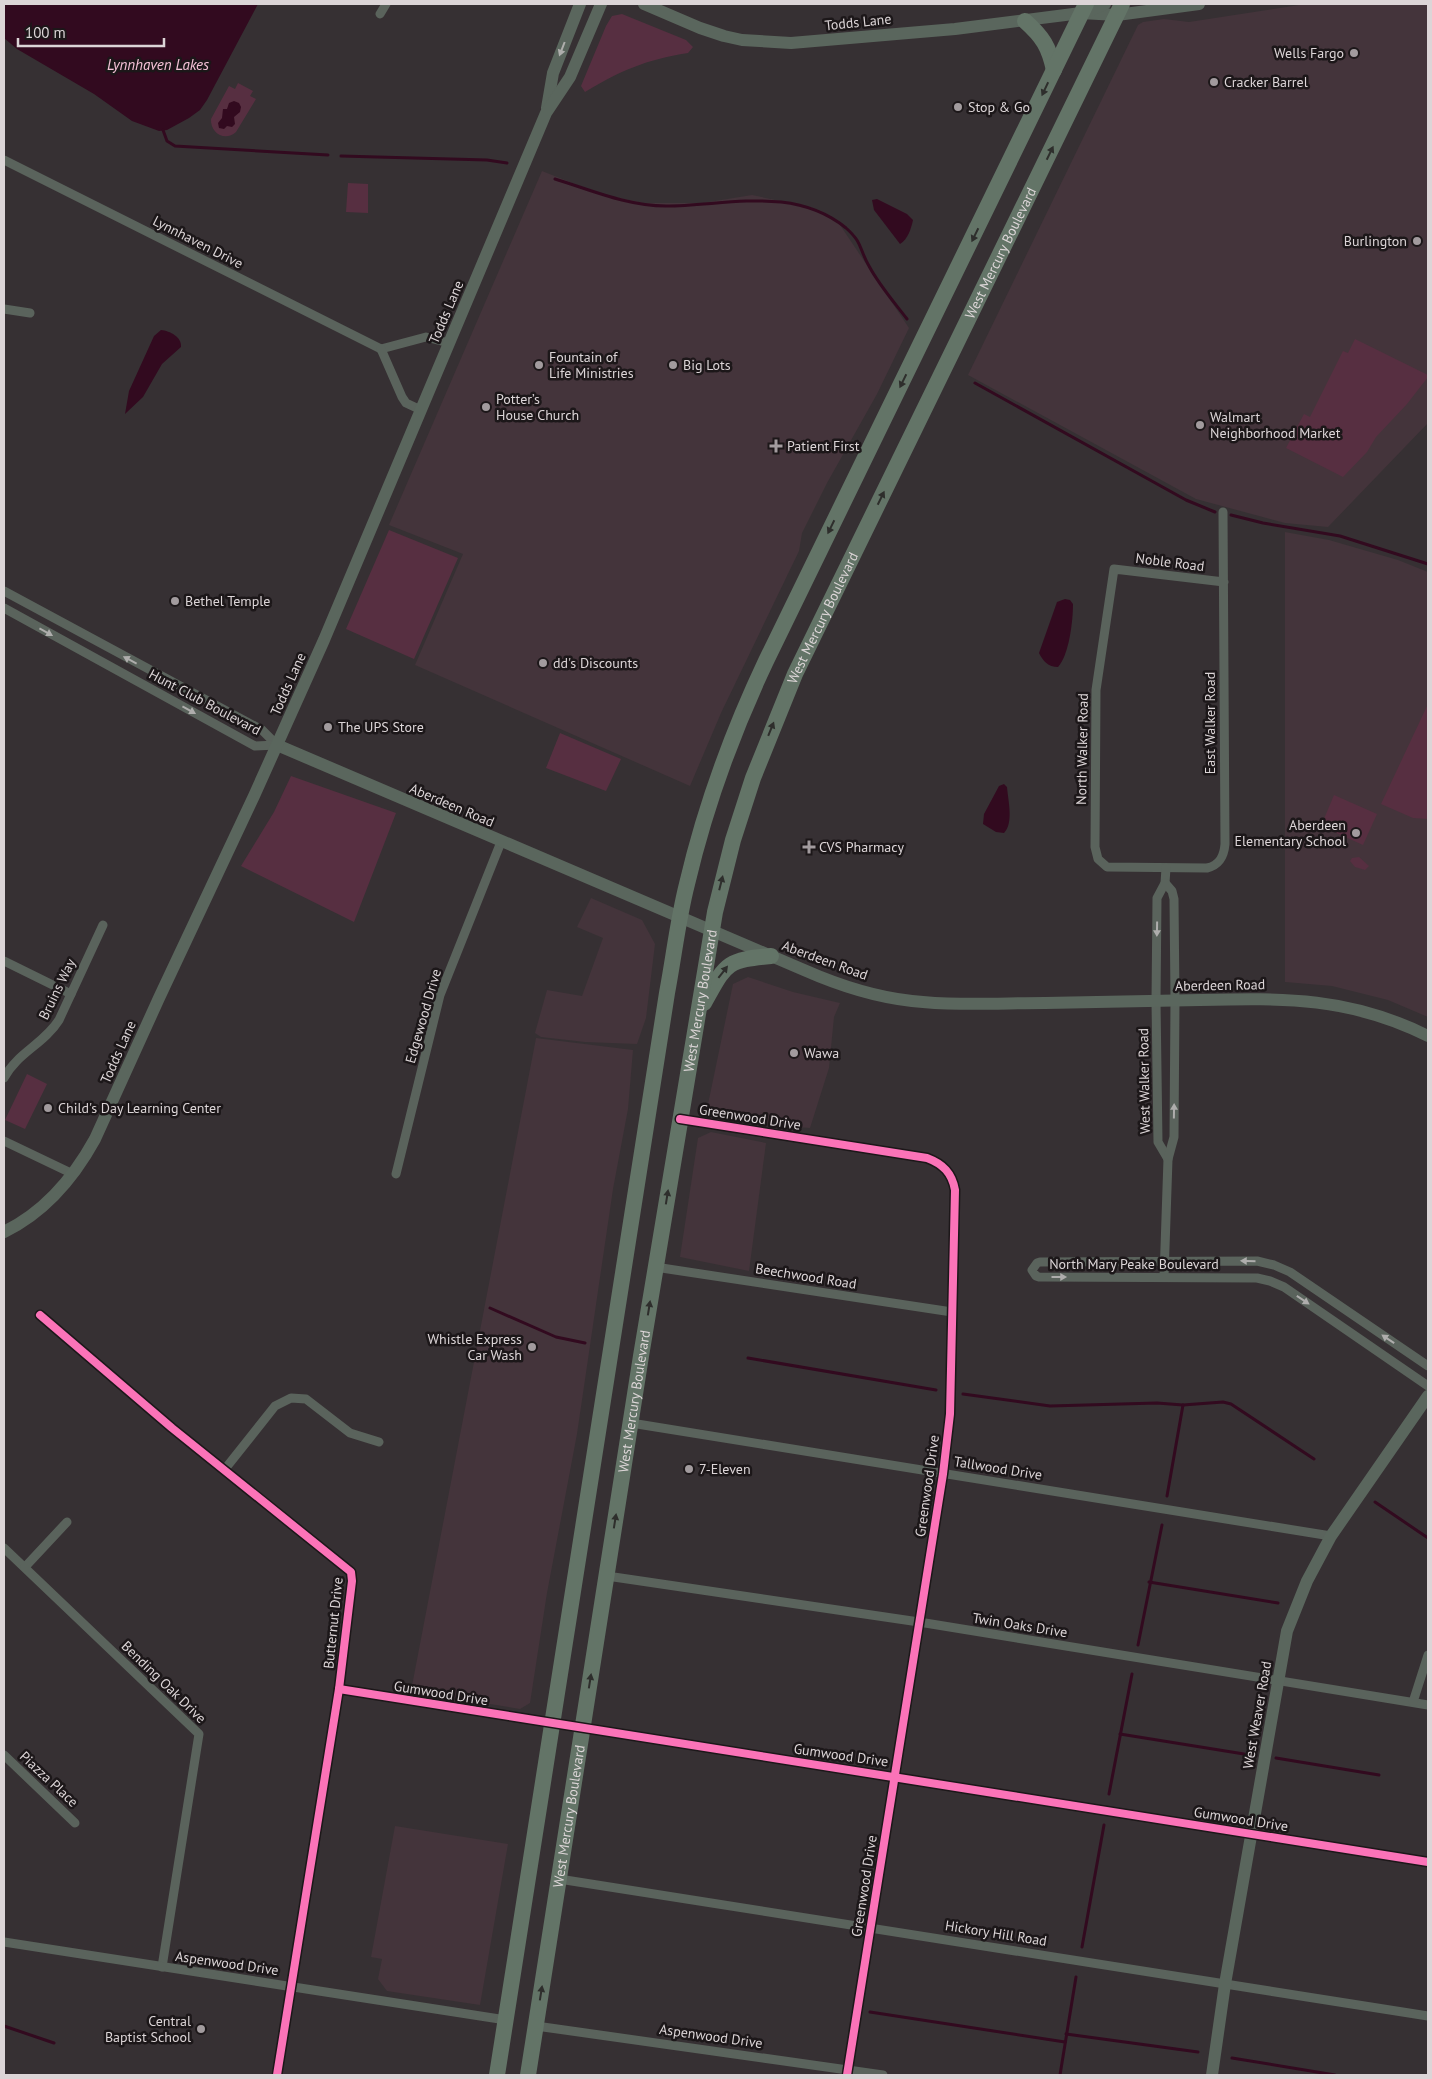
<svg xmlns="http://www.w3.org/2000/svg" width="1432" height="2079" viewBox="0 0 1432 2079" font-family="'PT Sans',sans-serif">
<rect width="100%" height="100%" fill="#363033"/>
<g fill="#44343b">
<path d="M1306,4H1428V423L1328,527L1285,523L1196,499L968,375L1138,25L1143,22L1164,19L1189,22Z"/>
<path d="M542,171L600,194L644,203H703L752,195L813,208L840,225L909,328L877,394L827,483L802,533L799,551L721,713L690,786L415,665L463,554L389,525Z"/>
<path d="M1285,532L1329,540L1398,560L1428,572V1017L1388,1000L1332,986L1285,982Z"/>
<path d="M591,898L642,920L655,944L646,1018L637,1044L585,1042L541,1037L535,1033L547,990L582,996L603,938L577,927Z"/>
<path d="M748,977L793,992L840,1003L834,1017L829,1068L810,1128L784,1126L707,1109L733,984Z"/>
<path d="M536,1038L633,1050L628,1109L613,1189L577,1434L547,1593L530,1703L520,1709L411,1691Z"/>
<path d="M711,1132L766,1143L749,1271L680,1257L698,1138Z"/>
<path d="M395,1826L508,1844L480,2005L387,1991L378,1979L382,1959L371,1957Z"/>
</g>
<g fill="#572f41">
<path d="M622,14L686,40L693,47L688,53C645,60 622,70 585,92L581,86L606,26L612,16Z"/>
<path d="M238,83L253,91L250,96L256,99L236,132C225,142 210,133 211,119L229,86L235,89Z"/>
<path d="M348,183L368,184V213L346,212Z"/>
<path d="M1355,339L1428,375V377L1407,404L1376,437L1367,452L1343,477L1286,448L1304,414L1310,417L1343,351L1348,353Z"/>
<path d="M389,530L458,558L414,659L346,629Z"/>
<path d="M1428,704V819L1413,818L1381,804Z"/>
<path d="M560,733L621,759L606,791L546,768Z"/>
<path d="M291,776L396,813L354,922L241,866L274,812Z"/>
<path d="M1334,795L1377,814L1363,845L1321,826Z"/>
<path d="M1359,857L1369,866L1365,870L1355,867L1350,861L1352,858Z"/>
<path d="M27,1074L47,1084L25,1129L5,1120Z"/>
</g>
<g fill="#320a1f">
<path d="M4,4H258L207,100L200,110L189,118L167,130L159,131L132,121L94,94L17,49L4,38Z"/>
<path d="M234,101L239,103L241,107L240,112L234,117L235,124L232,127L227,126L224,129L219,128L218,123L222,118L223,109H227L229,103Z"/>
<path d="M877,199L907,214L913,220C911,229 908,239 900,244L874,210L872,200Z"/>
<path d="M161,330C170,331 182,337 181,347L162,364L143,397L125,414L129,391L154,336Z"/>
<path d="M1065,599L1070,600L1073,604C1073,621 1069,655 1058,667C1048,667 1043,661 1039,653L1057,602Z"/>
<path d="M1004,784L1007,787C1008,800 1014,823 1004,833L996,832L983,824L984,814L999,786Z"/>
</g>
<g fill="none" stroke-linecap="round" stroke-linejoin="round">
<g stroke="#320a1f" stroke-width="3">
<path d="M163,130L167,141L175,146L328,155"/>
<path d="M341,156L487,160L507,163"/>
<path d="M555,179C591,190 627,206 666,206C726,206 793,185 846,228C863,243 859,249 869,266C879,285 894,302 907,319"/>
<path d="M975,383L1186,500L1215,512"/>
<path d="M1231,515L1263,523L1340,536L1428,564"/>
<path d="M490,1308L556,1337L585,1343"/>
<path d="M748,1358L936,1390"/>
<path d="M963,1394L1050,1406L1157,1403L1183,1405L1223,1402L1231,1404L1314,1459"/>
<path d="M1167,1496L1183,1405"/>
<path d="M1375,1502L1428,1538"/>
<path d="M1149,1582L1278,1603"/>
<path d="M1138,1645L1162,1525"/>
<path d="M1120,1734L1244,1754"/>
<path d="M1276,1758L1379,1775"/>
<path d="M1109,1794L1132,1674"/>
<path d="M1082,1947L1104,1825"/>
<path d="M870,2012L1065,2042"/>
<path d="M4,2026L54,2043"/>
<path d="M1066,2034L1198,2052"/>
<path d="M1232,2058L1335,2075"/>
<path d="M1060,2075L1076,1977"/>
</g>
<g stroke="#5a635c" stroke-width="9">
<path d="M380,14L386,4"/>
<path d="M4,160L381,349L426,337L449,343"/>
<path d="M4,309L30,313"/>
<path d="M381,349L402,397L406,403L421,410"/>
<path d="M1223,512L1225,844C1224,856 1220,865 1207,868L1107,867L1098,859L1095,847L1096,690L1114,569L1224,582"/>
<path d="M4,591L262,730L277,745"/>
<path d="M4,608L255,746L277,745"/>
<path d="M1166,868L1165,883L1157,898L1156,1001L1158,1142L1168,1159"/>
<path d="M4,961L71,994"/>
<path d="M4,1078C17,1053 44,1044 59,1020L103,925"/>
<path d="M680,1119L927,1158C943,1164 952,1173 955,1190L950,1414L943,1474L847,2075"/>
<path d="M4,1141L73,1174"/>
<path d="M396,1174L440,995L501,842"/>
<path d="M655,1267L952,1312"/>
<path d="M1164,1277L1168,1159L1174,1137L1175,1000L1174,899L1172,891L1165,883"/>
<path d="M40,1315L172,1428L351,1572L352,1581L339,1689L277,2075"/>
<path d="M1428,1366L1290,1272L1274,1265L1257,1261L1040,1262L1037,1263L1032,1270L1036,1276L1039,1277L1257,1278L1270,1281L1284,1287L1428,1386"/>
<path d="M631,1423L1331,1536"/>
<path d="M225,1469L275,1406L291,1398L306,1399L350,1433L379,1442"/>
<path d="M4,1548L199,1734L162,1967"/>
<path d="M25,1567L67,1522"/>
<path d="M607,1576L919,1622L1428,1705"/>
<path d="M339,1689C702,1748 1065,1803 1428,1862"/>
<path d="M1413,1702L1428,1655"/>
<path d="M4,1755L75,1823"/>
<path d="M559,1879L1428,2016"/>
<path d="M4,1942L506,2020"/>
<path d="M536,2026L883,2075"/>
</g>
<g stroke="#5a665d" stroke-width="12">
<path d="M644,4L700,28L724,36L742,40L791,43L955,29L1081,13L1117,15L1199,4"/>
<path d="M1086,12L1105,4"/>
<path d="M547,108L553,73L580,4"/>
<path d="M277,745L804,970C838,985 875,997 912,1001C956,1006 1001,1003 1045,1003C1096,1002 1148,1001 1200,1000C1285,998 1350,997 1428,1036"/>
<path d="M4,1232C45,1212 73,1179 95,1139L159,998L254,796L324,640L546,113L570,77L601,4"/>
<path d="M1212,2075L1225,1984L1287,1631L1307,1581L1331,1536L1428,1396"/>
</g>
<g stroke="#637467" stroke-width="16">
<path d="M1025,21C1043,37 1049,47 1054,70"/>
<path d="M704,1003C726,964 725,960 771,956"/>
<path d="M497,2075L667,993C674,956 678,919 687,884C705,807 732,733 766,661L1086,4"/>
<path id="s1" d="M528,2075L641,1356L715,912L733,840L753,778L795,674L1122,4"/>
</g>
<defs>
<g id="cycleway">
<path d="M680,1119L927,1158C943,1164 952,1173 955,1190L950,1414L943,1474L847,2075"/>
<path d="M40,1315L172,1428L351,1572L352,1581L339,1689L277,2075"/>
<path d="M339,1689C702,1748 1065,1803 1428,1862"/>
</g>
</defs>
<use href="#cycleway" stroke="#1c1719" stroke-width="11"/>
<use href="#cycleway" stroke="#fb73b8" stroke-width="8"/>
</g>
<defs><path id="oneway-solid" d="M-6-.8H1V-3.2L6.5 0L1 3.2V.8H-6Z" transform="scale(1.25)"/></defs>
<use fill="#aeaeac" href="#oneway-solid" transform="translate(562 49) rotate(111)"/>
<g fill="#2e2e2c">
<use href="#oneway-solid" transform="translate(1045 89) rotate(115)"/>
<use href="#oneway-solid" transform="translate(1050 153) rotate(-64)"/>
<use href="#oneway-solid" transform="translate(975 235) rotate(116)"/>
<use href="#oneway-solid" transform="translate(903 381) rotate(116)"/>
<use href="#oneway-solid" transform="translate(881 498) rotate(-64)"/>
<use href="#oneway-solid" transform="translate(831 527) rotate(116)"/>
<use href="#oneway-solid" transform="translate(771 729) rotate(-68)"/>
<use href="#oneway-solid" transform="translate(721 883) rotate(-76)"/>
<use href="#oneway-solid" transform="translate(723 972) rotate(-52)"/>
<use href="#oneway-solid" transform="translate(667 1197) rotate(-81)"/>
<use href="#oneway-solid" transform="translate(649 1308) rotate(-81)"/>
<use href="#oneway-solid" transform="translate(615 1521) rotate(-81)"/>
<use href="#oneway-solid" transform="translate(590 1681) rotate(-81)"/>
<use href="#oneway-solid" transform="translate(541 1993) rotate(-81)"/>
</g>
<g fill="#aeadac">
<use href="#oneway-solid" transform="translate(46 632) rotate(29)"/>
<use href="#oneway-solid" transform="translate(130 660) rotate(-152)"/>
<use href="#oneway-solid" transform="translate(189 710) rotate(29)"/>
<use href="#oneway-solid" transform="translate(1157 929) rotate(91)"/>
<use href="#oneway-solid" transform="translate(1174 1111) rotate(-89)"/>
<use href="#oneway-solid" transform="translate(1248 1261) rotate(-179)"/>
<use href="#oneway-solid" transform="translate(1059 1277)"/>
<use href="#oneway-solid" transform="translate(1303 1300) rotate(34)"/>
<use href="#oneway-solid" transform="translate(1388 1339) rotate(-146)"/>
</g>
<g fill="#a29b9e" stroke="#1c1719" stroke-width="2">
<circle cx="1354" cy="53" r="5"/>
<circle cx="1214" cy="82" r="5"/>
<circle cx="958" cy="107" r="5"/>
<circle cx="1417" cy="241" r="5"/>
<circle cx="539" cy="365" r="5"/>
<circle cx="673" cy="365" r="5"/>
<circle cx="486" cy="407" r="5"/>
<circle cx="1200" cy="425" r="5"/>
<path d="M773.5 438.5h5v5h5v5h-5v5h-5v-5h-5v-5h5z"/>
<circle cx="175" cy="601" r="5"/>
<circle cx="543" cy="663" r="5"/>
<circle cx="328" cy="727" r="5"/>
<circle cx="1356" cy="833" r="5"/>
<path d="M806.5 839.5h5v5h5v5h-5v5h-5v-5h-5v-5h5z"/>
<circle cx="794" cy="1053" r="5"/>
<circle cx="48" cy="1108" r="5"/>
<circle cx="532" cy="1347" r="5"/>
<circle cx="689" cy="1469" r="5"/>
<circle cx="201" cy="2029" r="5"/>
</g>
<g text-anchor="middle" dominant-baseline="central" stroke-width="5" stroke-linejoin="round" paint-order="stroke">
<g font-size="14" fill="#dcd5d7" stroke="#1c1719">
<text transform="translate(858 22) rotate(-6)">Todds Lane</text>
<text transform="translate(198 242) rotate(27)">Lynnhaven Drive</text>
<text stroke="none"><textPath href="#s1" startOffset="1898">West Mercury Boulevard</textPath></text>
<text transform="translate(446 312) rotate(-67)">Todds Lane</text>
<text transform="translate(1170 562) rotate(7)">Noble Road</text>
<text stroke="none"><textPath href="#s1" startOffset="1492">West Mercury Boulevard</textPath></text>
<text transform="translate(288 684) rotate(-66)">Todds Lane</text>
<text transform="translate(205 702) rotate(28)">Hunt Club Boulevard</text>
<text transform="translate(1210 723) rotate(-90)">East Walker Road</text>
<text transform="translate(1082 749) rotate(-89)">North Walker Road</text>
<text transform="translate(452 805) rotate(23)">Aberdeen Road</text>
<text transform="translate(825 960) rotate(20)">Aberdeen Road</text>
<text transform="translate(1220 985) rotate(-1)">Aberdeen Road</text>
<text transform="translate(57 989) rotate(-64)">Bruins Way</text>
<text stroke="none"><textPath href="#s1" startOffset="1088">West Mercury Boulevard</textPath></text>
<text transform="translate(423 1016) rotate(-74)">Edgewood Drive</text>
<text transform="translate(118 1052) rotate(-66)">Todds Lane</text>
<text transform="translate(1144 1081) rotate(-91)">West Walker Road</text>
<text transform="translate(750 1117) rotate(9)">Greenwood Drive</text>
<text x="1134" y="1264">North Mary Peake Boulevard</text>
<text transform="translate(806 1276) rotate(9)">Beechwood Road</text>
<text stroke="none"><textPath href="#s1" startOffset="682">West Mercury Boulevard</textPath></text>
<text transform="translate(998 1468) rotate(9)">Tallwood Drive</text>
<text transform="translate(927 1486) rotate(-82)">Greenwood Drive</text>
<text transform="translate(333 1623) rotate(-84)">Butternut Drive</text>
<text transform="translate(1020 1625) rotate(9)">Twin Oaks Drive</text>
<text transform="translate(164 1682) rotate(44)">Bending Oak Drive</text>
<text transform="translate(441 1693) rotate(9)">Gumwood Drive</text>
<text transform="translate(1257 1715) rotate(-80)">West Weaver Road</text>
<text transform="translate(841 1755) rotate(8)">Gumwood Drive</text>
<text transform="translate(49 1779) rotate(43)">Piazza Place</text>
<text stroke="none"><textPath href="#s1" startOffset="262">West Mercury Boulevard</textPath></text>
<text transform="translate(1241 1819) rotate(9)">Gumwood Drive</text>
<text transform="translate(864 1886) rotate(-81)">Greenwood Drive</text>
<text transform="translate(996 1933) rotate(9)">Hickory Hill Road</text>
<text transform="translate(227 1963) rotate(8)">Aspenwood Drive</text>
<text transform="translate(711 2036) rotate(8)">Aspenwood Drive</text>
</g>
<g font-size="14" fill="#dcd5d7" stroke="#1c1719" text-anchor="start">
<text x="1344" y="53" text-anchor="end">Wells Fargo</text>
<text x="1224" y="82">Cracker Barrel</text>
<text x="968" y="107">Stop &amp; Go</text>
<text x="1407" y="241" text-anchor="end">Burlington</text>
<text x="549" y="357">Fountain of<tspan x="549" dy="16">Life Ministries</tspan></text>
<text x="683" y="365">Big Lots</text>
<text x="496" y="399">Potter’s<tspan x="496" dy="16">House Church</tspan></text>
<text x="1210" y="417">Walmart<tspan x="1210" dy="16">Neighborhood Market</tspan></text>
<text x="787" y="446">Patient First</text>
<text x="185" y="601">Bethel Temple</text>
<text x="553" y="663">dd's Discounts</text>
<text x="338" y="727">The UPS Store</text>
<text x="1346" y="825" text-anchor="end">Aberdeen<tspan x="1346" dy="16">Elementary School</tspan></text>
<text x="819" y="847">CVS Pharmacy</text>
<text x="804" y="1053">Wawa</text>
<text x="58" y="1108">Child's Day Learning Center</text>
<text x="522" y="1339" text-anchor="end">Whistle Express<tspan x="522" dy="16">Car Wash</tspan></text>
<text x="699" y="1469">7-Eleven</text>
<text x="191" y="2021" text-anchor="end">Central<tspan x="191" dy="16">Baptist School</tspan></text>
</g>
<g font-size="15" font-style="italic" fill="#f5c2d7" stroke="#1c1719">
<text x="158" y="64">Lynnhaven Lakes</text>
</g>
</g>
<rect width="1432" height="2079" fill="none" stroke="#dcd5d7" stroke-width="10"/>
<path d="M18 38v8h146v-8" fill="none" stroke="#dcd5d7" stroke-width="2.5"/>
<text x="25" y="38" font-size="15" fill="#dcd5d7" stroke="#1c1719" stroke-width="4" paint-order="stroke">100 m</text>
</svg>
